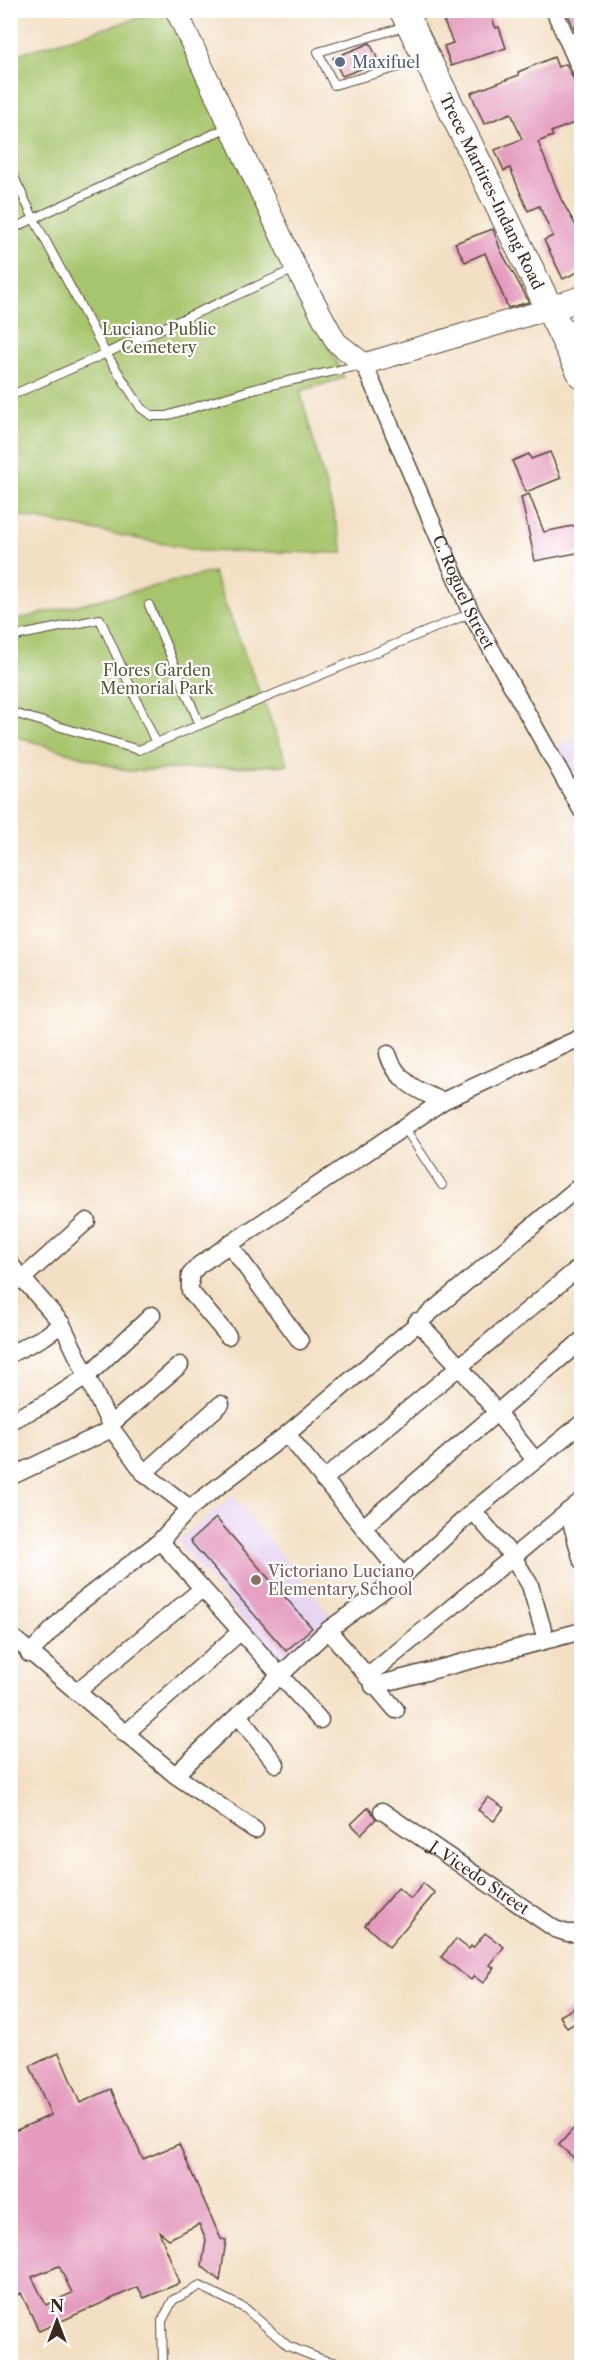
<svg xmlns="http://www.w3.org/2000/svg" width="592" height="2378" viewBox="0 0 592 2378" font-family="'Libre Caslon Text',serif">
<rect width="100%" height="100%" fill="#fff"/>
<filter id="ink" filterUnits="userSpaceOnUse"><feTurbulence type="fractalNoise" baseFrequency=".0167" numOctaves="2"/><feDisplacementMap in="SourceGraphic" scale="12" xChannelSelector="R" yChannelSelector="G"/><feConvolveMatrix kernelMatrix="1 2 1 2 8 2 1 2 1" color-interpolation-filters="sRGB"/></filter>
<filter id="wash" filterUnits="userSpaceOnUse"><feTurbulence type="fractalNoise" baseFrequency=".008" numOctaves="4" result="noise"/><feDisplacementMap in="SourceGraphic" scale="24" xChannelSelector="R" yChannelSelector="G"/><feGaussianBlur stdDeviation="1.35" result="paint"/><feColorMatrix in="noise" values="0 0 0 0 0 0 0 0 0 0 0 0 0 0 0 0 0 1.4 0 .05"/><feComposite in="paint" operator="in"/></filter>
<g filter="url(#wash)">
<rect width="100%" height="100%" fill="#f3e0c4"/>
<g fill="#e5d3f1">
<path d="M581,735V798L552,747Z"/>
<path d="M233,1496L334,1619L279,1664L177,1541Z"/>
</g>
<g fill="#a7c56c" stroke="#717845" stroke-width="1.5">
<path d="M162,11H167L344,378L300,391L344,553L200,551L11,514L10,56Z"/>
<path d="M213,572L288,765L128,771L11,735L10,621Z"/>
</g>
<g id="blocks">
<g fill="#e49bbe" fill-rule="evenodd">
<path d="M439,10H488L496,28L499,27L506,48L451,66L444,46L453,43Z"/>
<path d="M566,10H582V46Z"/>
<path d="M370,43L379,62L342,76L333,58Z"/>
<path d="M554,57L558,67L566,64L573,78L582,83V120L551,132L553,136L538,142L561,199L582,237V270L563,279L544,240L553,236L539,206L528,211L510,168L504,171L495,150L522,139L511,113L484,124L471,93L519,75L518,72Z"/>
<path d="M493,229L501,251L529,302L508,308L485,253L465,262L455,243Z"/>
<path d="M550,452L561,478L526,492L512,461L529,454L531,459Z"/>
<path d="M529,494L544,532L582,524V552L535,561L521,497Z"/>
<path d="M216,1518L312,1628L286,1651L190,1541Z"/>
<path d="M488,1797L504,1808L494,1821L478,1810Z"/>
<path d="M369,1807L376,1819L361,1834L351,1824Z"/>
<path d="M423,1883L435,1893L389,1947L365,1925L398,1888L411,1899Z"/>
<path d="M485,1933L504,1947L490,1965L494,1968L483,1983L474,1976L471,1980L441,1957L456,1939L469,1949L471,1946L473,1948Z"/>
<path d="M582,2003V2019L567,2028L560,2016Z"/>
<path d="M59,2053L80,2103L111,2089L143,2159L179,2144L221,2239L226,2240L220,2281L202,2266L206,2240L199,2224L169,2239L159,2231L180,2283L144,2298L138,2287L39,2331L21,2293L10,2298V2133L51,2115L30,2066ZM59,2266L72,2293L46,2305L32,2277Z"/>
<path d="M573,2129L582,2136V2165L559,2145Z"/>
</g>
</g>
</g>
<g filter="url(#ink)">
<use href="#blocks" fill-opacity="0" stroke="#574537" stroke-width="1.5"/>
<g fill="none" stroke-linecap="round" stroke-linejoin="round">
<defs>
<g id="service">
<path d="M407,26L318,52L334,85L425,60"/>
<path d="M10,169L34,219L105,352L141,408L152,416H166L257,388L362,365"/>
<path d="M10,230L230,126"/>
<path d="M10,396L295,269"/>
<path d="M149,605L200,725"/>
<path d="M10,637L100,619L156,743"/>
<path d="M10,712L139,750L471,613"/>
<path d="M404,1127L442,1185"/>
<path d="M163,2368L162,2321L173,2300L200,2286L246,2309L288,2346L323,2360L363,2368"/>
</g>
<g id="minor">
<path d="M554,10L582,73"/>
<path id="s1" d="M364,364L471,613L582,811"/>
<path d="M388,1054C396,1081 419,1092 443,1101"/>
<path d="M229,1244L300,1341"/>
<path d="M10,1264L62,1324L112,1429L144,1473L190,1508"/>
<path d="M10,1285L23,1278L87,1221"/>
<path d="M417,1321L460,1367L535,1460"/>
<path d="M228,1336L190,1291V1275L199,1265L443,1101L582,1037"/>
<path d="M10,1354L44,1337L62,1324"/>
<path d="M10,1421L43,1405L86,1377L152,1315"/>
<path d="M110,1425L180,1365"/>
<path d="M287,1434L403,1576"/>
<path d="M144,1473L221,1404"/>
<path d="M10,1477L112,1429"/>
<path d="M323,1480L582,1265"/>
<path d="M473,1511L513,1557L530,1585L546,1640"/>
<path d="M568,1511L582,1561"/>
<path d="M363,1527L582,1340"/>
<path d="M160,1541L320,1720"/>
<path d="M328,1630L396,1710"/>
<path d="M10,1635L175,1775L255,1830"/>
<path d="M29,1654L74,1607L160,1541L190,1508L287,1434L582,1184"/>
<path d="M367,1677L582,1500"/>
<path d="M373,1686L582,1631"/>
<path d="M76,1692L202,1589"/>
<path d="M238,1715L276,1764"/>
<path d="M125,1734L240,1632"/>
<path d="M175,1775L328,1630L403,1576L473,1511L582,1423"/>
<path id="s2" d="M382,1811L555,1929L567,1933H582"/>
</g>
<path id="tertiary" d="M176,10L296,268L336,342L364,364L549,309"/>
<path id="secondary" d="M549,309L582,298"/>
<g id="primary">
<path id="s3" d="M403,10L582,375"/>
</g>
</defs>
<use href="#service" stroke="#574537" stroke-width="10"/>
<use href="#minor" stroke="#574537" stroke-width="19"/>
<use href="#tertiary" stroke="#574537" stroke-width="23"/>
<use href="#secondary" stroke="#574537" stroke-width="26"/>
<use href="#primary" stroke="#574537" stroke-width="29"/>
<use href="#service" stroke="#fff" stroke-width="8"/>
<use href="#minor" stroke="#fff" stroke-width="16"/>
<use href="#tertiary" stroke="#fff" stroke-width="21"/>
<use href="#secondary" stroke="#fff" stroke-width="24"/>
<use href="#primary" stroke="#fff" stroke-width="27"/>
</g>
</g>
<circle fill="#5c6f8a" stroke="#fff" stroke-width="2" cx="340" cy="62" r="6"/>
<circle fill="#8d6e63" stroke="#fff" stroke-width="2" cx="256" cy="1580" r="6"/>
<g text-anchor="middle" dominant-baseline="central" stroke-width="4.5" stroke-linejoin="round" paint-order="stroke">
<g font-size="16" fill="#4e5e75" stroke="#fff" text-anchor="start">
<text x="352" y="62">Maxifuel</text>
</g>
<g font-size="16" fill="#3b2a1e" stroke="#fff">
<text stroke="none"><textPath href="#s3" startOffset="202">Trece Martires-Indang Road</textPath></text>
<text stroke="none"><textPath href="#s1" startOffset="249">C. Roguel Street</textPath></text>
<text stroke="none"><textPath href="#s2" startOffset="118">J. Vicedo Street</textPath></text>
</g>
<g font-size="16" fill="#5b5835" stroke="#fff">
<text x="159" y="329">Luciano Public<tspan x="159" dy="18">Cemetery</tspan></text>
<text x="157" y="670">Flores Garden<tspan x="157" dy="18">Memorial Park</tspan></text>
</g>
<g font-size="16" fill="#785e54" stroke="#fff" text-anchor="start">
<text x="268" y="1571">Victoriano Luciano<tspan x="268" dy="18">Elementary School</tspan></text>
</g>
</g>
<rect width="592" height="2378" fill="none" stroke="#fff" stroke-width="36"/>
<g transform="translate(57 2321)" stroke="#ffffff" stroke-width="4.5" paint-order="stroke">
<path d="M0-4.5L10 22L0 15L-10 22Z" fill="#3b2a1e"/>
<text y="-9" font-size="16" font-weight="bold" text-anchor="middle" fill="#3b2a1e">N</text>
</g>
</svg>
